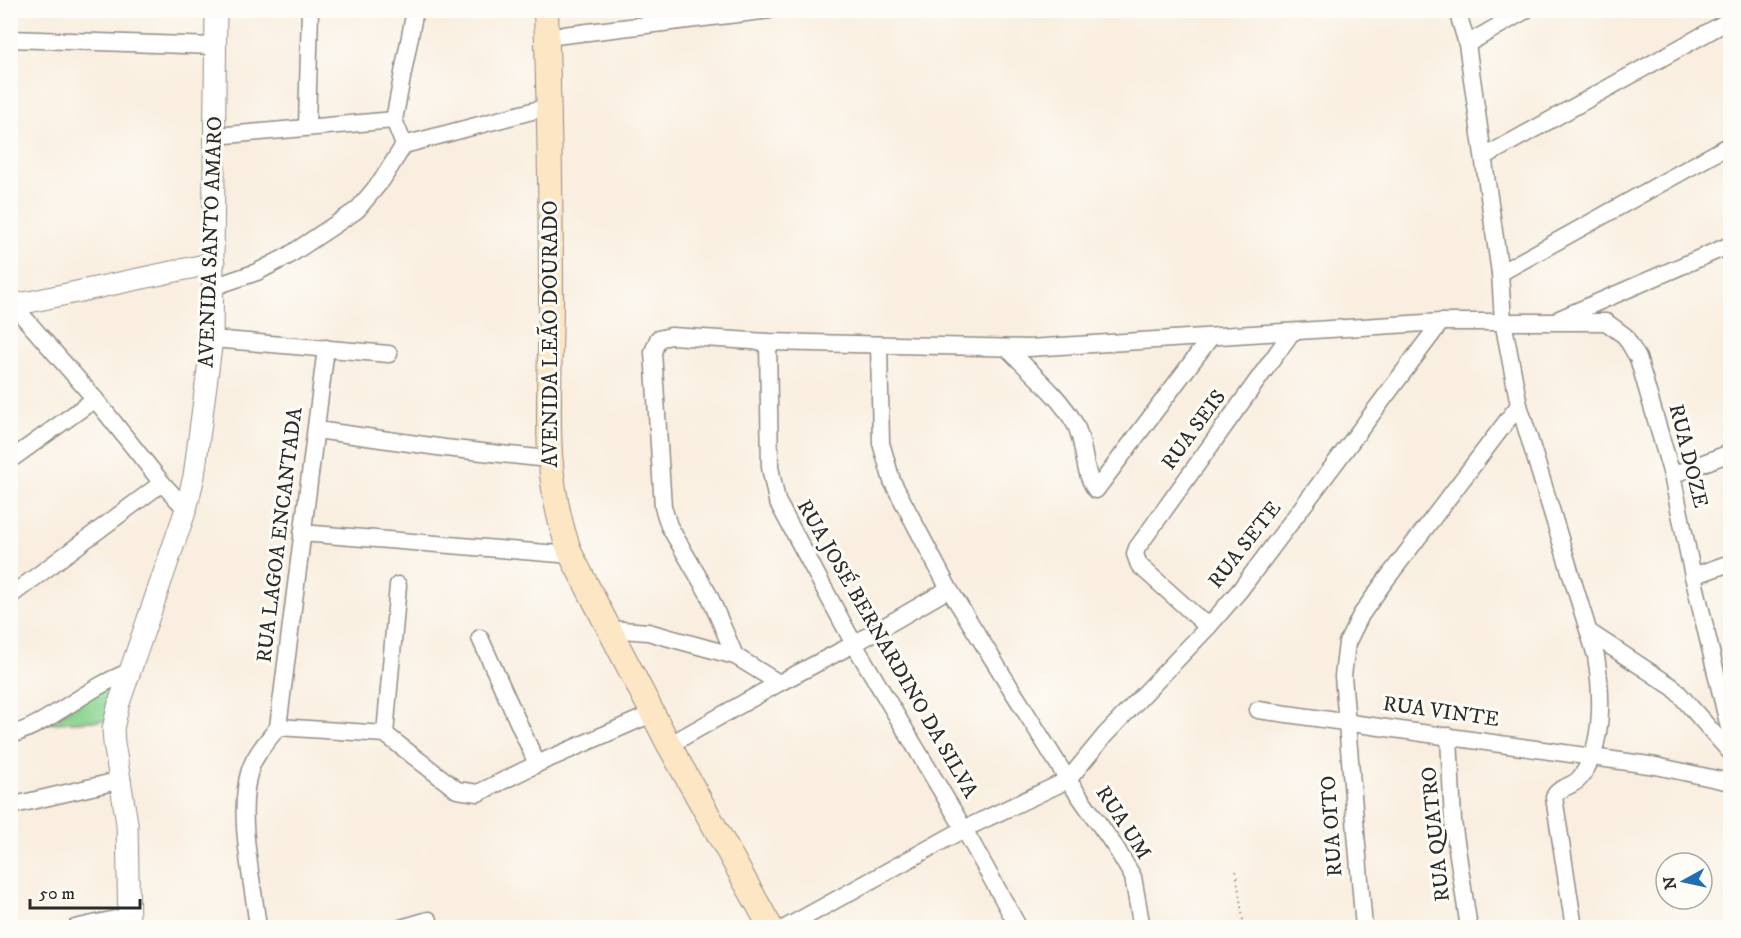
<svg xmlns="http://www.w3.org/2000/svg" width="1741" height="938" viewBox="0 0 1741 938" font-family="'IM FELL DW Pica',serif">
<rect width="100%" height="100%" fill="#fdfcf7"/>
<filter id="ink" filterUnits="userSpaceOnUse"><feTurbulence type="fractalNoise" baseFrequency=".0167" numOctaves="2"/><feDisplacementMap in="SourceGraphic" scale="12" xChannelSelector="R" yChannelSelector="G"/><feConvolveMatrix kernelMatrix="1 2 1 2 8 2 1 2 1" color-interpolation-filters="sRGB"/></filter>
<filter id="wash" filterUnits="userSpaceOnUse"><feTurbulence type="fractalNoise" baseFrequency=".008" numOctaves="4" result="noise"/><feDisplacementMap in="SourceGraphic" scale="24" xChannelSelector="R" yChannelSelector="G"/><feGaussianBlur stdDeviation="1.35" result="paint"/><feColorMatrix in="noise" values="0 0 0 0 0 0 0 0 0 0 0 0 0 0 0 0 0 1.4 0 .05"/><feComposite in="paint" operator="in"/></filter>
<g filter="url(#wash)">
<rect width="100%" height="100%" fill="#f9eedf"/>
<path fill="#89d38f" stroke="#5a7f5d" stroke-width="1.5" d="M120,676L113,720L50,723Z"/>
</g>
<g filter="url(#ink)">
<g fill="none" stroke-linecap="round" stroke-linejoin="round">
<defs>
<g id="minor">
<path d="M1457,10L1467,44L1500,273L1503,321L1519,405L1596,656C1602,693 1605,748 1579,779C1572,787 1558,787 1554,797L1574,928"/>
<path d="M547,37L770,10"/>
<path d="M10,39L215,46"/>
<path d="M1467,44L1526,10"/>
<path d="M394,120L404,145L551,106"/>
<path d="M394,120L415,10"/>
<path d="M307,127L310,10"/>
<path d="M216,136L394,120"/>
<path d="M1484,157L1730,20"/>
<path d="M1500,273L1730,145"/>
<path d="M213,287L257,272L288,256L357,210L382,180L404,145"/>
<path d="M14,306L95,399L162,483"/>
<path d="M1559,319L1730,245"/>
<path d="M212,339L389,354"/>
<path d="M768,342L770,467L777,501L854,644L964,829L1019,928"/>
<path d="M879,345L881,443L892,481L949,589L1068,780L1116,848L1133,877L1142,928"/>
<path d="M1007,348C1030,372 1059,395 1075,424C1086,444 1082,472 1096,490L1210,338"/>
<path d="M317,430L445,448L548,459"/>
<path d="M10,460L95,399"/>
<path d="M1672,475L1730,453"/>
<path d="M302,533L571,555"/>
<path d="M1693,576L1730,563"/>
<path d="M949,589L854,644L779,683L735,656L709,595L669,526L663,507L653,352L658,339L671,336L768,342L1029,348L1441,322H1606L1625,336L1638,358L1672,475L1693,576L1730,732"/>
<path d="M10,596L162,483L186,509"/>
<path d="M1208,627L1139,565L1135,554L1137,548L1292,332"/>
<path d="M609,629L648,632L735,656"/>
<path d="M1589,632L1674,688L1730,752"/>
<path d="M480,638L537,764"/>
<path d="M1258,710L1656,766L1730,782"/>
<path d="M278,727L385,734L457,790L478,793L537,764L654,713"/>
<path d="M385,734L398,585"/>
<path d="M10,735C50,724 87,687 129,672"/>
<path d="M1449,736L1453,822L1469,928"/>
<path d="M669,745L779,683"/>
<path d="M10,806L122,780"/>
<path d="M75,928L129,916"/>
<path d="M258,928C253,881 236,814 250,770C255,754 268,740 278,727L326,348"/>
<path d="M401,928L429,920"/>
<path d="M785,928L964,829L1068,780L1105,735L1208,627L1240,590L1441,322"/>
<path d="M1364,928L1343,676L1347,643L1361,615L1382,585L1519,405"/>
</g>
<g id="tertiary">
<path d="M10,306L214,263"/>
<path d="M129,928L127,823L114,743L113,729L119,703L186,509L194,476L212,339L216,10"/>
</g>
<path id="secondary" d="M546,10C549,106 551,202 551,298C551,386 539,472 571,555L669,745L771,928"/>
</defs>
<use href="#minor" stroke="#928c85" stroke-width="19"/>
<use href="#tertiary" stroke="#928c85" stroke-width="23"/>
<use href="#secondary" stroke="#928c85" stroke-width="26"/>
<path stroke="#928c85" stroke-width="2" stroke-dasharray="1.5 4.5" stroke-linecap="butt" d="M1236,871L1244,928"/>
<use href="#minor" stroke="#fff" stroke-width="16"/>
<use href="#tertiary" stroke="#fff" stroke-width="21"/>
<use href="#secondary" stroke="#fce6c4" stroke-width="24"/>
</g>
</g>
<g text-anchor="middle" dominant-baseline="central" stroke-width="6" stroke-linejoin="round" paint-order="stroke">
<g font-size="21" fill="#2b2b2b" stroke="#fdfcf7">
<text transform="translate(211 242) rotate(-88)">AVENIDA SANTO AMARO</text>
<text transform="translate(551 334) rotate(-90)">AVENIDA LEÃO DOURADO</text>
<text transform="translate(1194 430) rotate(-54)">RUA SEIS</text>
<text transform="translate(1688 456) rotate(76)">RUA DOZE</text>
<text transform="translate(280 535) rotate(-83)">RUA LAGOA ENCANTADA</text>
<text transform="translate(1245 545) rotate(-52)">RUA SETE</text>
<text transform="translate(887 649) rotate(60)">RUA JOSÉ BERNARDINO DA SILVA</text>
<text transform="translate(1441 712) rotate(8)">RUA VINTE</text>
<text transform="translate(1123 823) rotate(57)">RUA UM</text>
<text transform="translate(1332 826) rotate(-94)">RUA OITO</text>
<text transform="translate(1436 834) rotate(-96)">RUA QUATRO</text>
</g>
</g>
<rect width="1741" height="938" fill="none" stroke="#fdfcf7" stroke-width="36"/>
<g transform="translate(1684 881) rotate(262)"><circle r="28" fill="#fdfcf7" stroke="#a9a8a5" stroke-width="1.5"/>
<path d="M0-4.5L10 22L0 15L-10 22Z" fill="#1f6fb2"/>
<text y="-9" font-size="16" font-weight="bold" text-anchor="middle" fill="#2b2b2b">N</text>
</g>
<path d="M30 899v9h110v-9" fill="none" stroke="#2b2b2b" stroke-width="3"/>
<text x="39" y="899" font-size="18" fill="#2b2b2b" stroke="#fdfcf7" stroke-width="4.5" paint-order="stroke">50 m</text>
</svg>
